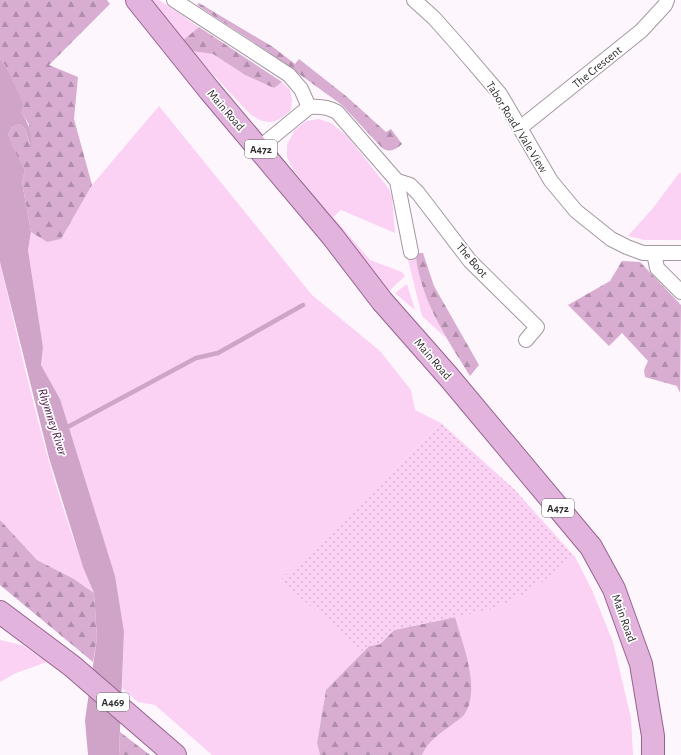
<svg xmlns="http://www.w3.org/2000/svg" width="681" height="755" viewBox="0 0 681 755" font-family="'Alegreya Sans',sans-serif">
<defs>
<pattern id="forest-firs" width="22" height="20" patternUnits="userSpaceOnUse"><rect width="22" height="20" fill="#d8add1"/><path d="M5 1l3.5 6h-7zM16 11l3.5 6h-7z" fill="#b08daa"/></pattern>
<pattern id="park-dots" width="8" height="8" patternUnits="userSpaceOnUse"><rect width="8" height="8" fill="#fbd1f4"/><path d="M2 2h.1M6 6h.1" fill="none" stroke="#d7b3d2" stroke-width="1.8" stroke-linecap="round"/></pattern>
</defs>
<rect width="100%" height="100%" fill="#fef6fd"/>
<g fill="#fbd1f4">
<path d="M149,0H159L199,27L182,41Z"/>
<path d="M191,51L213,54L245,75L274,88L282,82L290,90L292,100L291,110C276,124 268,126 251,115Z"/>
<path d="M159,106L312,295L380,351L411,390L415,410L441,423L280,580L363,652L326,690L317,743L320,755H212L155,705L138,702L122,688L124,632L60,399L41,365L43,347L28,250L31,232L47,242L61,239L92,185Z"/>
<path d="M319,119L331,123L348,137L389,189L392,197L395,233L341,210L333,217L370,260L402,272L405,276L389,291L330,218L293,169L287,157V145L295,130L306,121Z"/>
<path d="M680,172L681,174V240H645L628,236L653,208Z"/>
<path d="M416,258C420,287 433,312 446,338L422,316L408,260Z"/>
<path d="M0,262C26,373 50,487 94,593L74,579L37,560L0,520Z"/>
<path d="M407,284L415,310L395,293Z"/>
<path d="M575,557L592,590L613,642L631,718L633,755H422L426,745L463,716L469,667L455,617L495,609L529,592Z"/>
<path d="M0,640L22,645L47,662L16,673L0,682Z"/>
</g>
<g fill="url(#forest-firs)">
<path d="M0,0H107L110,4L49,65L78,77L74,119L92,185L61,239L47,242L31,232L22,182L25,170L11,146L8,134L12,127L20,124L25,129L30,145L29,124L21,112L5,65L0,59Z"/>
<path d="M199,3L273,47L295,64L299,59L346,96L386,132L391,129L402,144C395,150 390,153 382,148L342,105L270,53L197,5Z"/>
<path d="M199,27L282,82L274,88L245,75L213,54L191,51L182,41Z"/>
<path d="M419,253H423L434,286L479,365L470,376C447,339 422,302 416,258Z"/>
<path d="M622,261L640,262L681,305L680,393L677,386L645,377L644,370L648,361L622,333L609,346L568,305L610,281Z"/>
<path d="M0,520L37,560L74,579L94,593L97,638L93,662L0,585Z"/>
<path d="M455,617C462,642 482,691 464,715C461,718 457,721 454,723C442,733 428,740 422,755H320L317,743L326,690L369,646L380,644L394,630Z"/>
<path d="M120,732L150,755H119Z"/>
</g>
<path fill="url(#park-dots)" d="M441,423L514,489L575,557L529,592L495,609L394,630L380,644L369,646L363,652L280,580Z"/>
<path fill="#cfa4c8" d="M0,59L5,65L23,103L21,112C29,124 32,132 31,147L25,129L20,124L12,127L8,134L12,146L25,170L22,182L31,232L28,250L43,347L41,365L60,399L115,576L124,632L119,755H88L85,720L97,638L94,593L83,567L49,458L0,262Z"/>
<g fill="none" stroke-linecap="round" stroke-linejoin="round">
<path stroke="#cfa4c8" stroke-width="4.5" d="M64,429L196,358L218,353L303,305"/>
<defs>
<g id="minor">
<path d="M174,0L289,75L301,89L309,107"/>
<path d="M414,0L434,18L458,45L500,94L551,181L576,211L611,239L627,247L643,253H681"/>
<path d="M520,128L641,31L665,5L667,0"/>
<path d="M259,148L309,107C319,106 328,107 337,112L397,181L411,252"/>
<path d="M397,181L410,185L418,193L470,261L537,327L526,340"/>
<path d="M654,253L657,268L681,292"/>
</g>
<g id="primary">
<path d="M137,0L210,91L333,237L382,301L448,376L591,547L614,589L641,664L653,736V755"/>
<path d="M0,612L72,666L175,755"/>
</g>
</defs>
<use href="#minor" stroke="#a498a2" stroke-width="16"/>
<use href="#primary" stroke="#976390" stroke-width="24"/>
<use href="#minor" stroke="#fff" stroke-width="14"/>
<use href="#primary" stroke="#e2b4dd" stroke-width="22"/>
</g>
<g text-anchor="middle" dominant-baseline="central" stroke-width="3.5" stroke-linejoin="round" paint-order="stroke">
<g fill="#fff" stroke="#6d696c" stroke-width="1">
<rect x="245" y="140" width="32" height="18" rx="3"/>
<rect x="542" y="499" width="32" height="18" rx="3"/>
<rect x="97" y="693" width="32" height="18" rx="3"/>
</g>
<g font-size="11" font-weight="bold" fill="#2e292d">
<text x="261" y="149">A472</text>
<text x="558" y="508">A472</text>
<text x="113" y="702">A469</text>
</g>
<g font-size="12" fill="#2e292d" stroke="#fff">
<text transform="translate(597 67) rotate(-39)">The Crescent</text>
<text transform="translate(226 110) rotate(49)">Main Road</text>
<text transform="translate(517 127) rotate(58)">Tabor Road / Vale View</text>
<text transform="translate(472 260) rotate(49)">The Boot</text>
<text transform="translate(433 359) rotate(49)">Main Road</text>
<text transform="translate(624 618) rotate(70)">Main Road</text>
</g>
<g font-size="13" font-style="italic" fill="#53204e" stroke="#fff">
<text transform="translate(52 422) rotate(72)">Rhymney River</text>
</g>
</g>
</svg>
